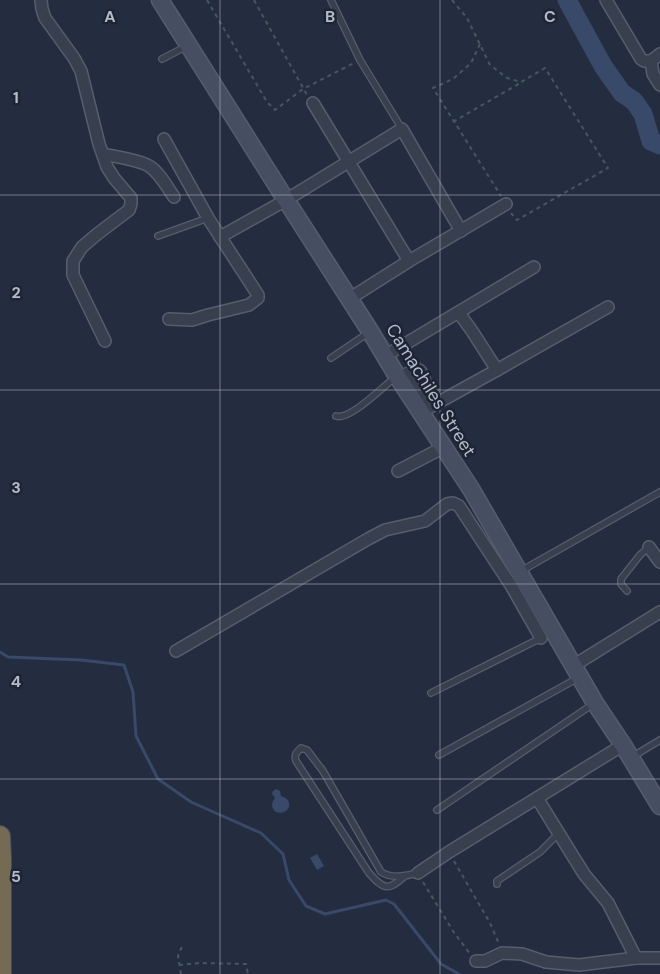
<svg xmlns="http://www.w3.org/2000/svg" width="660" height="974" viewBox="0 0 660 974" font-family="'DM Sans',sans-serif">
<rect width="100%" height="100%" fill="#242d3f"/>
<g fill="#384969">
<path d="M276,789L280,791L281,796C295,800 290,816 276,812C271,808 271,803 275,798L272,794L273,791Z"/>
<path d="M317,854L324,866L317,870L310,858Z"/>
</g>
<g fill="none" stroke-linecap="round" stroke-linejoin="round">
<path stroke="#384969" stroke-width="3" d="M0,652L8,657L81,660L124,665L133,692L136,736L158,779L191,802L261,833L283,854L289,880L306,906L325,914L386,900L394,904L441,964L459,974"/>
<path stroke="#384969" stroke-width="19" d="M567,0L603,66L622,93L634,101L643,114L651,141L660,145"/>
<defs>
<g id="lane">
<path d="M331,0L360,60L402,129"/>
<path d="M162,59L187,46"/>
<path d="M158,236L208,218"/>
<path d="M331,358L368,333"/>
<path d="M406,371L430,407"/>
<path d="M422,401L435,394L436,392L434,389"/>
<path d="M336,416C350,421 384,385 396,377C403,372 410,369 417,366C424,367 426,375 428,381"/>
<path d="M521,571L660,492"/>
<path d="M627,591L621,584V579L640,555L649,547"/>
<path d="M431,693L543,637"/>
<path d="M439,755L578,678"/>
<path d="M632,757L660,740"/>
<path d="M437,810L593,704"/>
<path d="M405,876C388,891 384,890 369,873L296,761C294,755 296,753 301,748L307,750L323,771L381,872C392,879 406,876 418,873"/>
<path d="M497,884V881L540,852L559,833"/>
</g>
<g id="street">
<path d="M41,0L42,9L45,18L74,58L81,71L99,144L107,167L114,178L131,198V204L129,210L96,235L82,247L73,261V275L105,341"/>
<path d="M606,0L641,59L644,61H651"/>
<path d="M660,54L651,61L653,74L660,85"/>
<path d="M313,103L409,261"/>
<path d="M164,139L208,218L258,295V298L249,305L208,315L192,320L169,319"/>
<path d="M103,154C116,157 137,159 149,166C160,173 167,187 174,197"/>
<path d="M220,237L286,200L402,129L461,231"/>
<path d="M349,299L409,261L506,204"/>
<path d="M459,313L472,331L497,370"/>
<path d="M385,356L534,267"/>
<path d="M421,412L497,370L608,307"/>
<path d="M398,471L444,447"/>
<path d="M649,547L660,562"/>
<path d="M176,651L368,539L385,530L425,521L447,504L453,503L459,506L512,587L541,638"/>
<path d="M573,666L660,612"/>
<path d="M537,798L584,874L608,903L636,958"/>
<path d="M418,873L449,852L623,745"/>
<path d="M476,961H485L502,953L522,954L546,962L579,965L636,958H660"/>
</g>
<path id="secondary" d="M160,0L286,200L370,331L397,376L471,489L595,703L623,745L660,806"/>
<path id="highway" d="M0,836L1,859V974"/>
</defs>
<use href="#lane" stroke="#565d6d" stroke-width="8"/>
<use href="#street" stroke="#565d6d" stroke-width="14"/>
<use href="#secondary" stroke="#565d6d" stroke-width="19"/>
<use href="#highway" stroke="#434a5a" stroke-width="22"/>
<g stroke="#44585d" stroke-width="2" stroke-dasharray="4 4" stroke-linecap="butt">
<path d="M207,0L267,102L275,110L303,89L354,63"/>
<path d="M254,0L307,95"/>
<path d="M452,0L467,18L490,65L507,78L521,82L545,68L608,168L517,220L511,213"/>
<path d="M480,44L471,63L453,79L433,88L501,196"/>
<path d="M453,122L520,83"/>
<path d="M454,861L490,923L499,944"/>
<path d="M423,882L453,931L470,954"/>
<path d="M179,965L200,963L246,964L248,974"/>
<path d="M181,974L178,956L183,944"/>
</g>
<use href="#lane" stroke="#383f4f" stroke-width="5.5"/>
<use href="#street" stroke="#383f4f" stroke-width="11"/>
<use href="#secondary" stroke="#464e62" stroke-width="16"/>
<use href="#highway" stroke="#756b54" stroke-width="20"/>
</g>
<path fill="none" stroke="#b4baca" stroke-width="1" stroke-opacity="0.55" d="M220,0V974M440,0V974M0,195H660M0,390H660M0,584H660M0,779H660"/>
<g text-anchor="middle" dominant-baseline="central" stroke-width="5" stroke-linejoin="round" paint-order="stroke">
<g font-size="18" fill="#b4baca" stroke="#1d2434">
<text transform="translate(431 390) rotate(58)">Camachiles Street</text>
</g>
</g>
<g font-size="16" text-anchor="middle" font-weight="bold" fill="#b4baca" stroke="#1d2434" stroke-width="5" stroke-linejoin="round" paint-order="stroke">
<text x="110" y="22">A</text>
<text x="330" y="22">B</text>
<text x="550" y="22">C</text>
<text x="16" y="103">1</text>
<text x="16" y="298">2</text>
<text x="16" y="493">3</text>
<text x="16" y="687">4</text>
<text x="16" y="882">5</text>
</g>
</svg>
